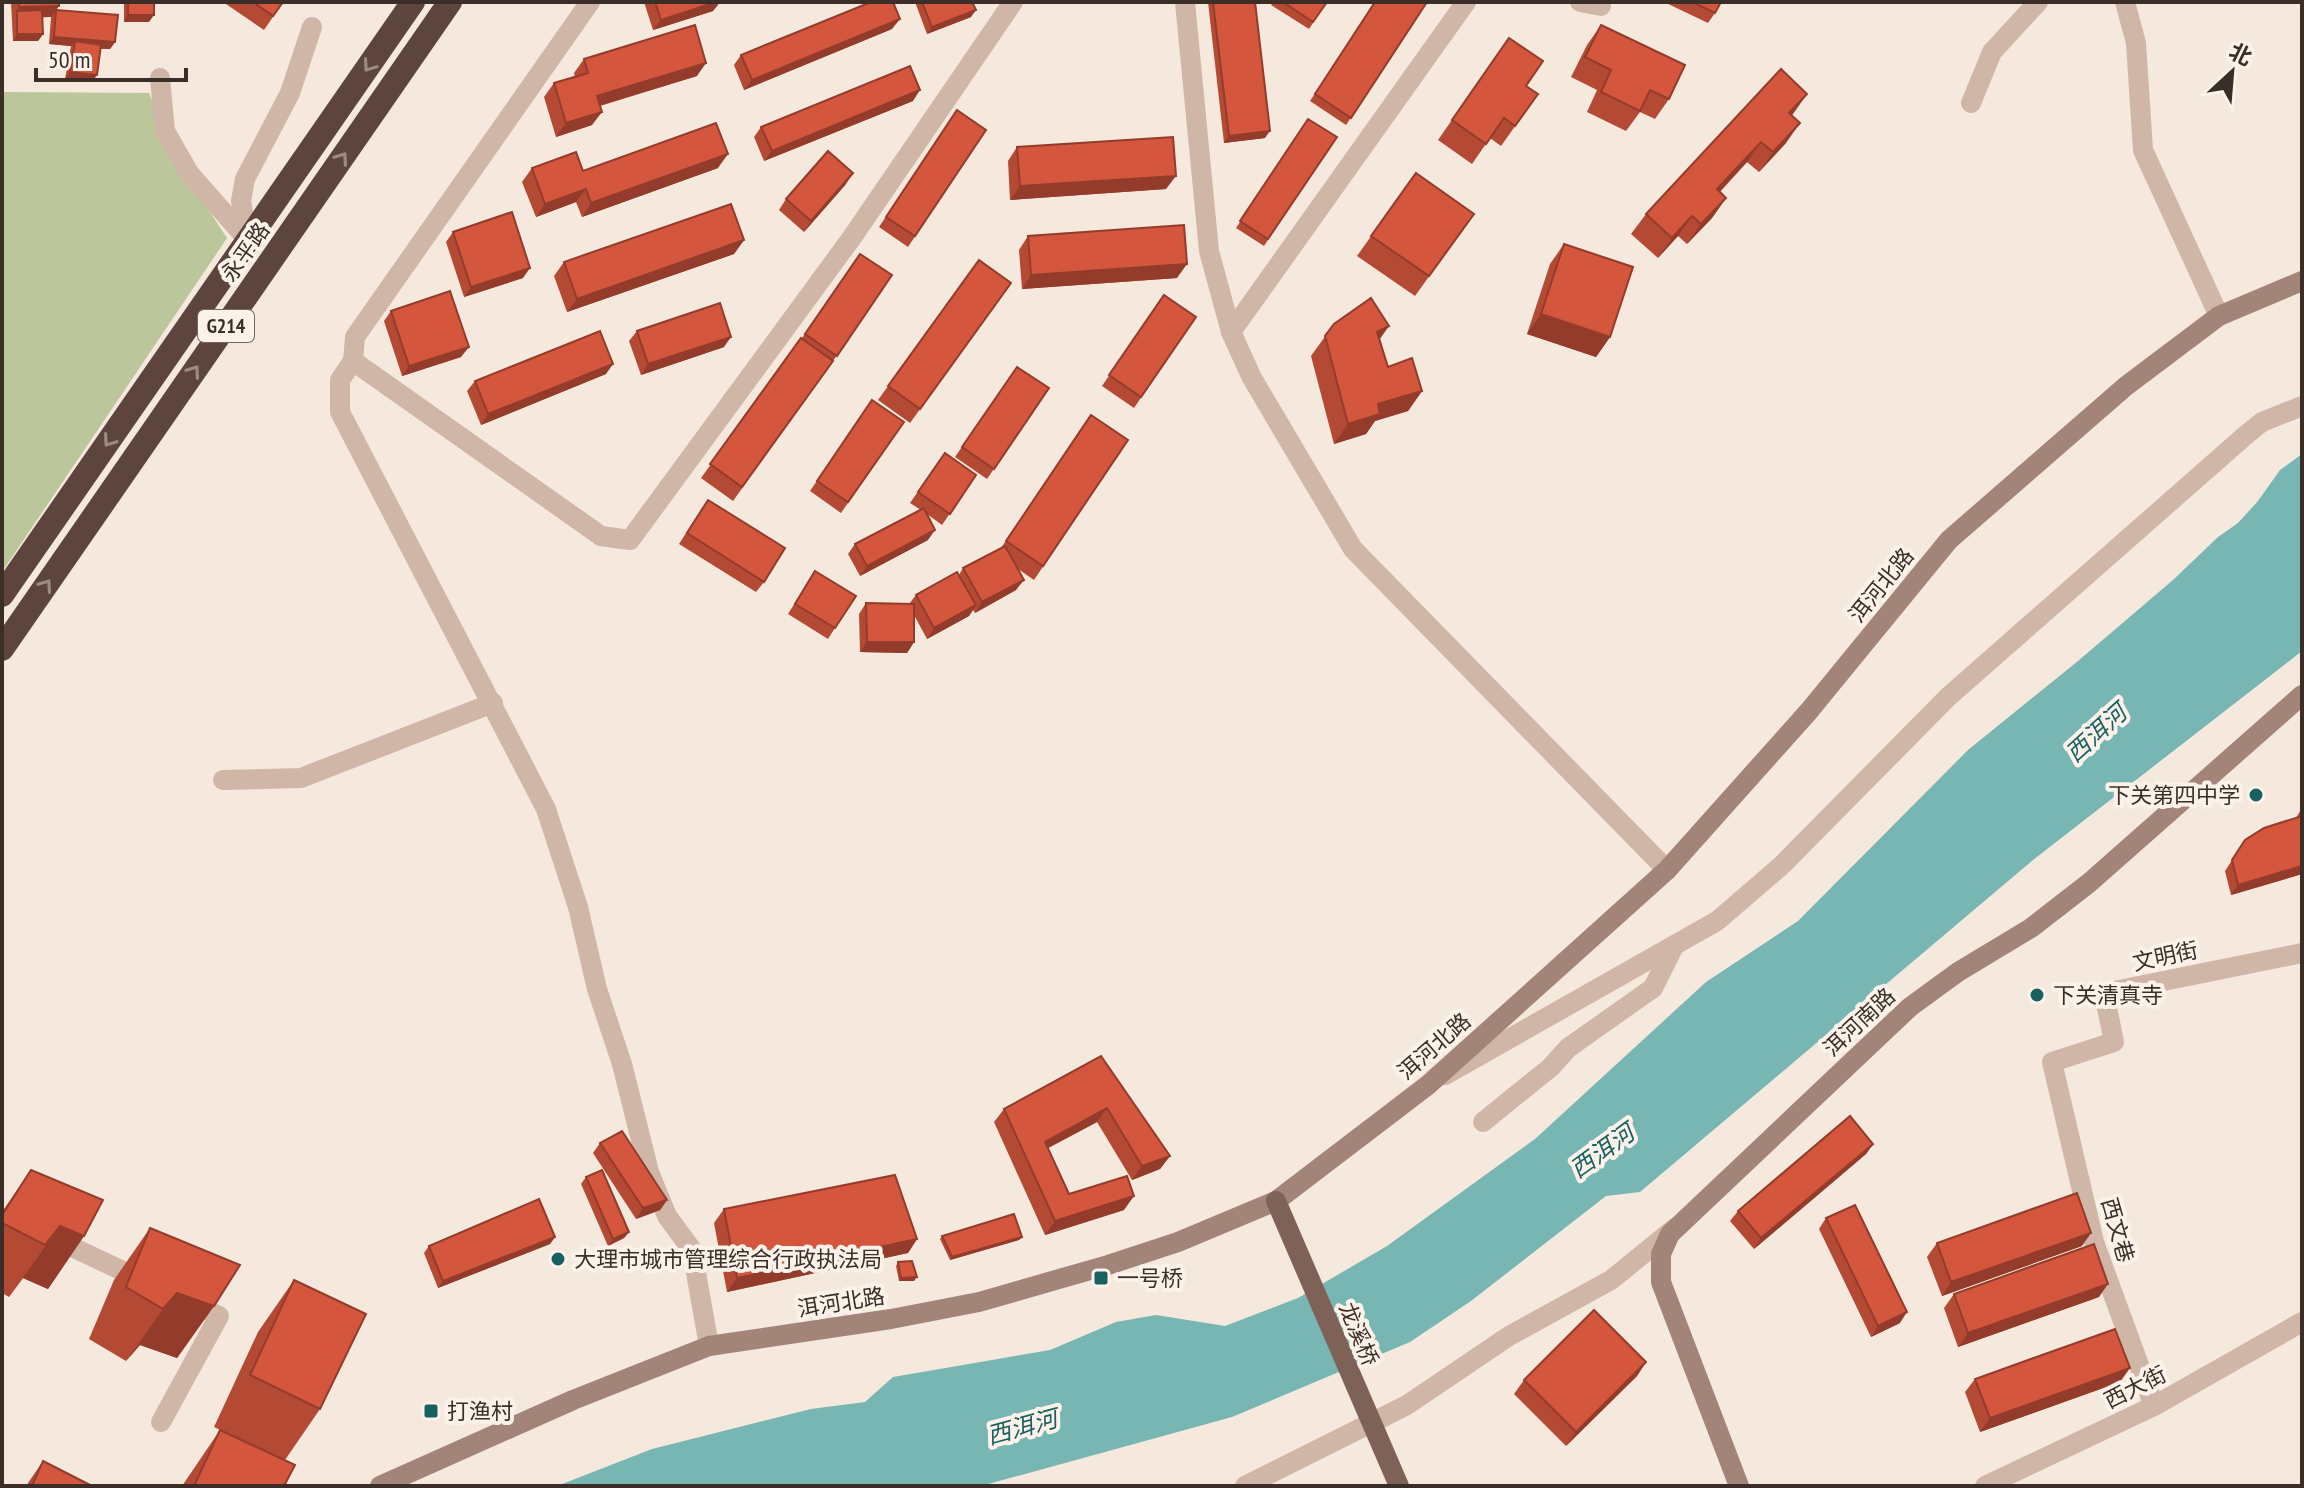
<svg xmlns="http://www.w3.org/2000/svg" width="2304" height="1488" viewBox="0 0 2304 1488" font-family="'PT Sans Narrow','Noto Sans SC',sans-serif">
<rect width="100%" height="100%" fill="#f5e8dd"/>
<path fill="#bbc69b" d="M2,92L149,93L181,168L227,238L2,572Z"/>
<path fill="#78b6b3" d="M2302,454V651L2033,860L1640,1192L1606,1196L1471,1301L1410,1342L1232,1417L981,1486H557L652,1449L811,1409L865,1402L893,1377L1050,1350L1116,1322L1156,1315L1225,1326L1298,1298L1387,1246L1535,1139L1706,982L1798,921L1968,750L2078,661L2173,580L2218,537L2238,523L2258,501L2280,470Z"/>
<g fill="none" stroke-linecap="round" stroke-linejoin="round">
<g stroke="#cfb6a7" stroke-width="20">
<path d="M590,2L355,337L353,361L601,536L630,540L853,236L1013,2"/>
<path d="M1185,2L1209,251L1231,332L1252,378L1353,549L1667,870"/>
<path d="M1580,2L1601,6"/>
<path d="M2125,2L2136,43L2143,150L2219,316"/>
<path d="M160,78L165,131L189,173L246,238"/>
<path d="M1971,103L1992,52L2038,2"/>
<path d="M248,241L241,201L245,179L290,93L312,27"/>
<path d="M1231,332L1466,2"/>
<path d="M353,361L340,380V412L546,809L578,907L597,989L622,1064L649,1172L667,1216L692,1250L709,1346"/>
<path d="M223,780L301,778L493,703"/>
<path d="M1445,1075L1717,921L1782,865L1948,697L2247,434L2262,422L2302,406"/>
<path d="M1483,1122L1551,1067L1568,1048L1653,988L1674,946"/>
<path d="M53,1238L144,1281"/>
<path d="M2154,1406L2094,1242L2052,1062L2114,1042L2104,993L2302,953"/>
<path d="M161,1422L219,1316L187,1301"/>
<path d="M1245,1486L1407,1405L1509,1336L1611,1280L1675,1228"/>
<path d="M1985,1486L2154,1406L2302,1322"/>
</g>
<g stroke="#a38478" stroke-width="20">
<path d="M380,1486L573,1400L709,1346L891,1319L979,1302L1108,1265L1178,1242L1276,1201L1428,1085L1667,870L1809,711L1949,540L2126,386L2219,316L2302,281"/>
<path d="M1739,1486L1661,1282V1254L1670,1234L1910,1007L1958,972L2031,928L2089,883L2302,695"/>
</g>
<g stroke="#5d453e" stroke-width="24">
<path d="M2,595L413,2"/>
<path d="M2,649L450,2"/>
</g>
<path stroke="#7e6258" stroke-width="20" d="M1276,1201L1399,1486"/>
</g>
<g fill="#b54a34">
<path d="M11,2H59V6L56,10L115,42L110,49H101L92,82L65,79L71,46L49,44L51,17H42L43,34L38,41H13Z"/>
<path d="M124,2H154L149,22H124Z"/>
<path d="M223,2H283L264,30Z"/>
<path d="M644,2H720L713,11L653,30Z"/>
<path d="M915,2H972L971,17L927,34Z"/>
<path d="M1208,2H1255L1265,138L1224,143Z"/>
<path d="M1273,2H1327L1309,29L1271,5Z"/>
<path d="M1375,2H1427L1346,125L1310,101Z"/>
<path d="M1664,2H1721L1715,13L1708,23Z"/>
<path d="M1601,25L1669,99L1655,119L1640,112L1626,131L1587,112L1597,90L1571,77L1587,45Z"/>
<path d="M892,29L744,90L734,65L741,55Z"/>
<path d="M1509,38L1526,86L1538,94L1501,146L1490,138L1472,164L1438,140Z"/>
<path d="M584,59L697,76L600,106L592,125L556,137L544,97L554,83L575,77L574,73Z"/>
<path d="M913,101L764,161L754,137L761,127Z"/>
<path d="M957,110L986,130L908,247L879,227Z"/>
<path d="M1792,115L1786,143L1759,172L1747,162L1720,192L1726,198L1712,218L1687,244L1678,236L1658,258L1631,234L1646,214Z"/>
<path d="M1308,119L1337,137L1264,246L1236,228Z"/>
<path d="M1017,147L1166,189L1010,200L1008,161Z"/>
<path d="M532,168L583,171L718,168L582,217L576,202L536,217L522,182Z"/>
<path d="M1416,173L1474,214L1415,296L1357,256Z"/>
<path d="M846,184L804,232L779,210L786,199Z"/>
<path d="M453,232L523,278L464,297L446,242Z"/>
<path d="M1028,236L1177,278L1022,289L1019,250Z"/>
<path d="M744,240L734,254L567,312L554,276L564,262Z"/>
<path d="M1564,244L1610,337L1596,357L1527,334L1550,264Z"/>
<path d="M860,254L892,275L833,361L733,501L701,478L802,338Z"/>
<path d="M979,260L1011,283L910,423L878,400Z"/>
<path d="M1164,295L1196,317L1134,408L1102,386Z"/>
<path d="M391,311L461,357L402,376L384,321Z"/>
<path d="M1334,324L1380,339L1388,367L1422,391L1408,411L1375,421L1366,434L1334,444L1311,356Z"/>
<path d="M637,331L724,347L641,375L629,341Z"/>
<path d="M1017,367L1049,388L987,479L955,457Z"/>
<path d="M606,374L481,425L467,391L475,381Z"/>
<path d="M872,400L904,422L841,513L810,491Z"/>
<path d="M1091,415L1128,440L1034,580L1018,569L1016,590L975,613L973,610L969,616L927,639L914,615V642L907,653L860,652L859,614L866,603L909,604L916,595L959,575L963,568L1001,548Z"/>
<path d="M945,453L976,475L942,525L927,514L928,540L860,576L848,554L855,544L921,510L910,503Z"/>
<path d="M701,510L764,582L756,592L679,544Z"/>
<path d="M815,571L835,628L828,639L788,614Z"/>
<path d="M2302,808V874L2231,895L2225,871L2245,840L2296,818Z"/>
<path d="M1101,1056L1170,1156L1160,1169L1132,1180L1097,1122L1048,1148L1069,1194L1124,1210L1045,1235L994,1122L1004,1109Z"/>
<path d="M600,1143L667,1200L660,1210L636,1219L593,1153Z"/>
<path d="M1873,1144L1866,1154L1754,1249L1730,1221L1738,1211Z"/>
<path d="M31,1170L84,1236L48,1289L23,1278L9,1297L2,1293V1212Z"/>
<path d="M586,1177L629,1232L624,1238L608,1246L581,1184Z"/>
<path d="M724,1209L917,1239L908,1253L727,1292L714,1223Z"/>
<path d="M1826,1218L1900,1323L1871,1337L1819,1229Z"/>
<path d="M150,1228L214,1306L177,1358L140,1345L126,1361L89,1339L114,1280Z"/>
<path d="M942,1236L1022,1237L1019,1240L950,1260L940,1239Z"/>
<path d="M555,1237L550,1244L438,1288L424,1253L429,1246Z"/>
<path d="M1937,1243L2082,1246L1942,1296L1927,1257Z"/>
<path d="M898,1262L914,1281H899L896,1266Z"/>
<path d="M294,1280L320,1409L285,1460L284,1486H182L220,1430L225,1432L214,1427L258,1332Z"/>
<path d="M1954,1294L2099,1297L1958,1347L1944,1308Z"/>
<path d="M1646,1362L1637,1376L1566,1446L1514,1394L1524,1380Z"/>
<path d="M1975,1379L2120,1382L1980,1432L1965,1392Z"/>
<path d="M43,1461L92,1486H26Z"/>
</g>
<g fill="#943c2b">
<path d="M716,2H720L713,11L653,30L661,20Z"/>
<path d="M59,6L51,17L17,18V11L19,7Z"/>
<path d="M976,10L971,17L927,34L932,27Z"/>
<path d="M128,15H154L149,22H124Z"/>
<path d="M900,19L892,29L744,90L752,80Z"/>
<path d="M17,34H43L38,41H13Z"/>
<path d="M54,37L115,42L110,49L74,46L75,41L71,46L49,44Z"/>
<path d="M706,63L697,76L588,109L597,96Z"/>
<path d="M70,72L97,75L92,82L65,79Z"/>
<path d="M920,90L913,101L764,161L772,151Z"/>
<path d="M1807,94L1793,114L1775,133L1789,113Z"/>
<path d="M602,112L592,125L556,137L566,123Z"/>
<path d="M1800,123L1786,143L1759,172L1773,152Z"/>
<path d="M1270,131L1265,138L1224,143L1229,136Z"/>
<path d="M1761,142L1747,162L1703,209L1717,189Z"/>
<path d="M728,154L718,168L582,217L591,203Z"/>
<path d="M853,173L846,184L804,232L811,221Z"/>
<path d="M1176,176L1166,189L1010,200L1020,186Z"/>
<path d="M586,189L576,202L536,217L545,204Z"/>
<path d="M1726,198L1712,218L1687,244L1701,224Z"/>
<path d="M1692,216L1678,236L1658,258L1672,238Z"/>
<path d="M744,240L734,254L567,312L577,299Z"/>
<path d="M1187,264L1177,278L1022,289L1031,275Z"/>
<path d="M530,268L523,278L464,297L471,287Z"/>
<path d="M1541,314L1610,337L1596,357L1527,334Z"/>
<path d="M1389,326L1375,346L1377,332Z"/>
<path d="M731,337L724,347L641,375L648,364Z"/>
<path d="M469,347L461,357L402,376L409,366Z"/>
<path d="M613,364L606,374L481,425L488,414Z"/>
<path d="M1422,391L1408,411L1375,421L1366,434L1334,444L1348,424L1378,404Z"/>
<path d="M935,530L928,540L860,576L867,566Z"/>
<path d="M1024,580L1016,590L975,613L982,602Z"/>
<path d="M976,605L969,616L927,639L934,628Z"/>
<path d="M867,642H914L907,653L860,652Z"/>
<path d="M2302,866V874L2231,895L2238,885Z"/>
<path d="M1107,1108L1097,1122L1035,1155L1045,1142Z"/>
<path d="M1873,1144L1866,1154L1754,1249L1761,1238Z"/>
<path d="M1170,1156L1160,1169L1132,1180L1142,1166Z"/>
<path d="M1134,1196L1124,1210L1045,1235L1055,1221Z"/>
<path d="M667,1200L660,1210L636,1219L643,1208Z"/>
<path d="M60,1226L84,1236L48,1289L23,1278L9,1297Z"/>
<path d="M629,1232L624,1238L608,1246L613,1239Z"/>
<path d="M2091,1233L2082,1246L1942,1296L1951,1282Z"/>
<path d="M555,1237L550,1244L438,1288L443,1281Z"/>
<path d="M1022,1237L1019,1240L950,1260L952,1257Z"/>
<path d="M917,1239L908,1253L727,1292L737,1278Z"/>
<path d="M917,1277L914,1281H899L901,1278Z"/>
<path d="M2108,1284L2099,1297L1958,1347L1968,1333Z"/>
<path d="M177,1293L214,1306L177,1358L140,1345L126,1361L163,1309Z"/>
<path d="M1907,1312L1900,1323L1871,1337L1878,1326Z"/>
<path d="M1646,1362L1637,1376L1566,1446L1576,1432Z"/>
<path d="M2130,1368L2120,1382L1980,1432L1990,1418Z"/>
</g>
<g fill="#d3563d" stroke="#943c2b" stroke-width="2">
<path d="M19,2H59V6L19,7Z"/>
<rect x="128" y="2" width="26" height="13"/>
<path d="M253,2H283L273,16Z"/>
<path d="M655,2H716L661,20Z"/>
<path d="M871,2H893L900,19L752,80L741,55Z"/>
<path d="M922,2H972L976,10L932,27Z"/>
<path d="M1213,2H1255L1270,131L1229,136Z"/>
<path d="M1283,2H1327L1313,22Z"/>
<path d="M1375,2H1427L1351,118L1315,94Z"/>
<path d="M1692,2H1721L1715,13Z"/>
<path d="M42,10L43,34H17V11Z"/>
<path d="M56,10L118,15L115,42L54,37Z"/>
<path d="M695,25L706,63L597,96L602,112L566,123L554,83L588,73L584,59Z"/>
<path d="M1601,25L1685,65L1669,99L1650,90L1640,111L1601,92L1611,70L1585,57Z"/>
<path d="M1509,38L1543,61L1526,86L1538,94L1515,126L1504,118L1486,144L1452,120Z"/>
<path d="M75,41L101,45L97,75L70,72Z"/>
<path d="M910,66L920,90L772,151L761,127Z"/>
<path d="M1781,69L1807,94L1789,113L1800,123L1773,152L1761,142L1717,189L1726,198L1701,224L1692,216L1672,238L1646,214Z"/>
<path d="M957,110L986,130L915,236L886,217Z"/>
<path d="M1308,119L1337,137L1268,239L1240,221Z"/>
<path d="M716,123L728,154L591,203L586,189L545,204L532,168L576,152L583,171Z"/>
<path d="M1173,137L1176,176L1020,186L1017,147Z"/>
<path d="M828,151L853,173L811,221L786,199Z"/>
<path d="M1416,173L1474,214L1429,276L1371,236Z"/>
<path d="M731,204L744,240L577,299L564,262Z"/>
<path d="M512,212L530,268L471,287L453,232Z"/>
<path d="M1184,225L1187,264L1031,275L1028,236Z"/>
<path d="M1564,244L1633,267L1610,337L1541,314Z"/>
<path d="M860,254L892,275L837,356L805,334Z"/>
<path d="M979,260L1011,283L920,409L888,386Z"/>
<path d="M450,291L469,347L409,366L391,311Z"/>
<path d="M1164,295L1196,317L1141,397L1109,375Z"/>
<path d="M1371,298L1389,326L1377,332L1388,367L1412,358L1422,391L1378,404L1380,414L1348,424L1325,336L1334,324Z"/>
<path d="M720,303L731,337L648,364L637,331Z"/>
<path d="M600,331L613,364L488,414L475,381Z"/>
<path d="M801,338L833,361L742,487L710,464Z"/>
<path d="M1017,367L1049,388L994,469L962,447Z"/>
<path d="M872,400L904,422L848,502L817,481Z"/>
<path d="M1091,415L1128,440L1043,566L1006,541Z"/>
<path d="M945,453L976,475L950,514L918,492Z"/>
<path d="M708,500L785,548L764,582L687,533Z"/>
<path d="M924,508L935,530L867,566L855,544Z"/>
<path d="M1005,546L1024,580L982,602L963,568Z"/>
<path d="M815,571L856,596L835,628L795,604Z"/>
<path d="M957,572L976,605L934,628L916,595Z"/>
<path d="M866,603L914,604V642H867Z"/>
<path d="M2302,816V866L2238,885L2232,860L2245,840L2264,828Z"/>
<path d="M1101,1056L1170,1156L1142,1166L1107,1108L1045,1142L1069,1194L1127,1176L1134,1196L1055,1221L1004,1109Z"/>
<path d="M1850,1116L1873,1144L1761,1238L1738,1211Z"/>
<path d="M622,1131L667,1200L643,1208L600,1143Z"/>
<path d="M31,1170L103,1200L84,1236L60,1226L45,1245L2,1223V1215Z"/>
<path d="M602,1170L629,1232L613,1239L586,1177Z"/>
<path d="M895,1175L917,1239L737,1278L724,1209Z"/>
<path d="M2077,1193L2091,1233L1951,1282L1937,1243Z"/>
<path d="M539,1199L555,1237L443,1281L429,1246Z"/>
<path d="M1855,1205L1907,1312L1878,1326L1826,1218Z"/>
<path d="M1014,1214L1022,1237L952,1257L942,1236Z"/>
<path d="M150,1228L240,1265L214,1306L177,1293L163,1309L126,1287Z"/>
<path d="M2094,1244L2108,1284L1968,1333L1954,1294Z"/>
<path d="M912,1261L917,1277L901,1278L898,1262Z"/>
<path d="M294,1280L366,1314L320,1409L250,1375Z"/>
<path d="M1594,1310L1646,1362L1576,1432L1524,1380Z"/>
<path d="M2115,1329L2130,1368L1990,1418L1975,1379Z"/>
<path d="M220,1430L295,1465L284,1486H194Z"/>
<path d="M43,1461L92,1486H32Z"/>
</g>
<defs><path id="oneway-chevron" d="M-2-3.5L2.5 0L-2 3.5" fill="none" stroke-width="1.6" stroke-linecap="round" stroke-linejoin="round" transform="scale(2)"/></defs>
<g stroke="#9d8a83">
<use href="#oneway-chevron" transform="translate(369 66) rotate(125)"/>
<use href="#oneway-chevron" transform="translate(342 158) rotate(-55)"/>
<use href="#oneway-chevron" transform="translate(194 371) rotate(-55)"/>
<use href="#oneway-chevron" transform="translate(109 441) rotate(125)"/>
<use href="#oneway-chevron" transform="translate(46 585) rotate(-55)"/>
</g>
<g fill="#196160" stroke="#fcf2ea" stroke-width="3">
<circle cx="2256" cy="795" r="8"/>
<circle cx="2037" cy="995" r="8"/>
<circle cx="558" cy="1259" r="8"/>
<rect x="1093" y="1270" width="16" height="16" rx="4"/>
<rect x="423" y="1403" width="16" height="16" rx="4"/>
</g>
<g text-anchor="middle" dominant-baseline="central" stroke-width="8" stroke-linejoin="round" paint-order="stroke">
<rect fill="#fcf2ea" stroke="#756862" stroke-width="2" x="198" y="310" width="56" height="32" rx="6"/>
<g font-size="20" font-weight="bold" fill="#3b2d28">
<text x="226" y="326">G214</text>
</g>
<g font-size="22" fill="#3b2d28" stroke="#fcf2ea">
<text transform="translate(245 252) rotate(-55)">永平路</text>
<text transform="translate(1881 585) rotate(-51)">洱河北路</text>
<text transform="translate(2165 956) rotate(-12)">文明街</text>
<text transform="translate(1859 1022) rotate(-43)">洱河南路</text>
<text transform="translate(1434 1046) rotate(-41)">洱河北路</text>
<text transform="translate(2118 1230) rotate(74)">西文巷</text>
<text transform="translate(841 1302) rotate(-9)">洱河北路</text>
<text transform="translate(1359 1334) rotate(67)">龙溪桥</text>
<text transform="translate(2135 1387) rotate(-27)">西大街</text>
</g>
<g font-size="22" fill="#3b2d28" stroke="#fcf2ea" text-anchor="start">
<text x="2240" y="795" text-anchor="end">下关第四中学</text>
<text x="2053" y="995">下关清真寺</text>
<text x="574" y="1259">大理市城市管理综合行政执法局</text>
<text x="1117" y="1278">一号桥</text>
<text x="447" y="1411">打渔村</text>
</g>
<g font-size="24" font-style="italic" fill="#196160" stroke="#fcf2ea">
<text transform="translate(2096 733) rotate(-42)">西洱河</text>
<text transform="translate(1602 1151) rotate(-36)">西洱河</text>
<text transform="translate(1022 1427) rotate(-15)">西洱河</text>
</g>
</g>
<rect width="2304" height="1488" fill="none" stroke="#3b2d28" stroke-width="8"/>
<g transform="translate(2232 72) rotate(26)" stroke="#fcf2ea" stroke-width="6" paint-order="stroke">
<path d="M0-6L14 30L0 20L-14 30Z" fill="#3b2d28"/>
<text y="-12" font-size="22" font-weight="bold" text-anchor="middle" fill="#3b2d28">北</text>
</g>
<path d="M36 68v12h150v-12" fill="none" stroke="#3b2d28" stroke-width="4"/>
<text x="48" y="68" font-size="24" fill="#3b2d28" stroke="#fcf2ea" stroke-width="6" paint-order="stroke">50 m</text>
</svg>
